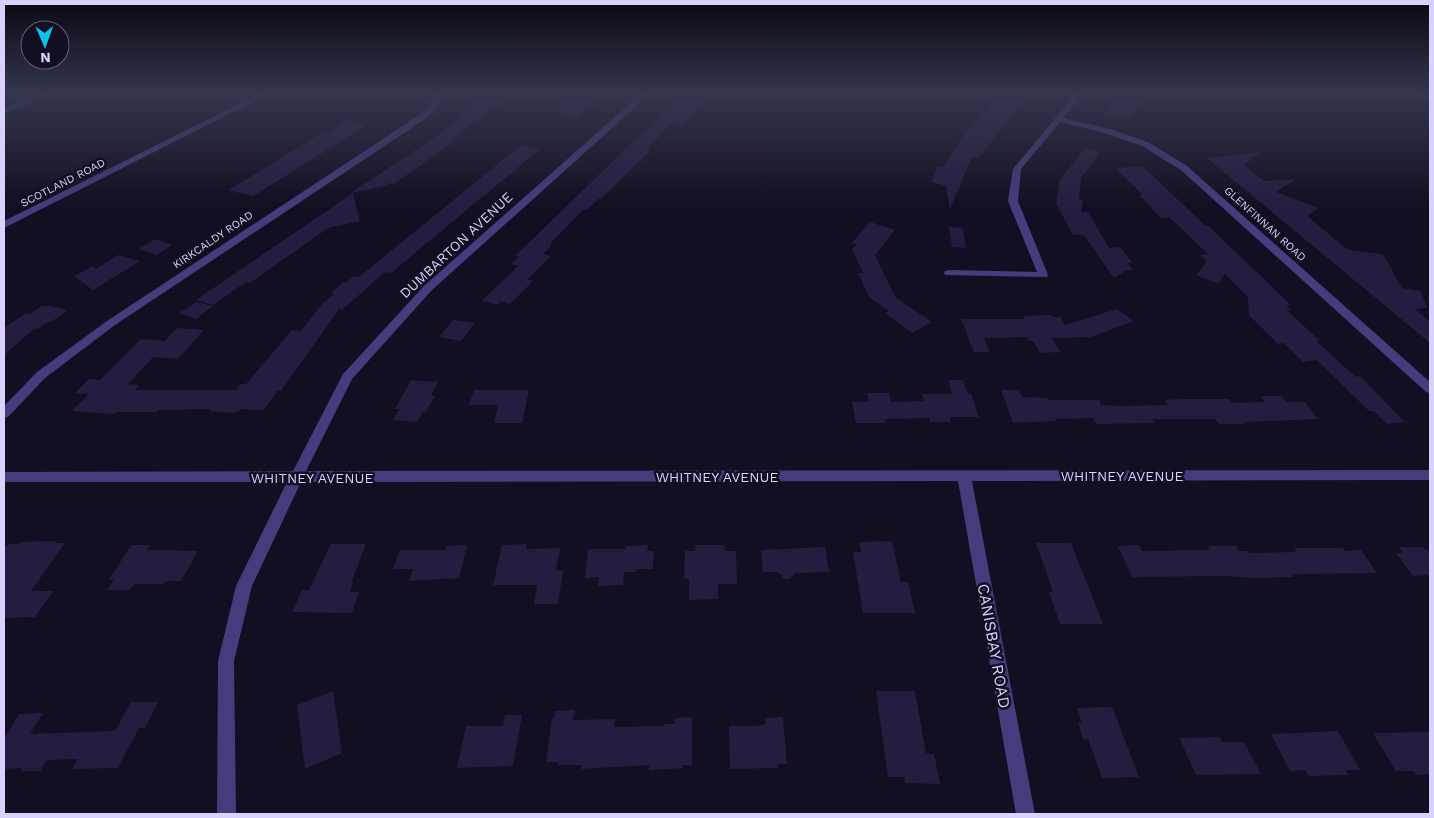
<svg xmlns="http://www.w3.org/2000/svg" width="1434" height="818" viewBox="0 0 1434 818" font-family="'Work Sans',sans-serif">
<rect width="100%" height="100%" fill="#130e21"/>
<g fill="#261c40">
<path d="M490,93H494L500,102L451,140L455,141L394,184L390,183L385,186L351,193L435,137Z"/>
<path d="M576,93L604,96L576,119L558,116L562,112L557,111Z"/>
<path d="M973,93H1034L1014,113L979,158H971L950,210L946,186L931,182L938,166L943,167L968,130L992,104Z"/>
<path d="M1147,93L1129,119L1120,117L1118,120L1104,117L1106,113H1104L1113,100L1122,93Z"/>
<path d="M686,95L708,98L683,124L673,122L651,145H652L648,150L650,151L601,199H598L587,210L584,209L550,244L552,245L543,254L551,256L528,279L533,281L510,304L501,301L497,305L482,301L518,266L511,264L519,257L515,256L637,138Z"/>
<path d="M347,121L367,125L253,196L229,190L310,140L322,133H326Z"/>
<path d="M521,145L540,149L391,273L385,272L342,310L339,309L281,391H277L264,410L242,409L233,413L209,411L211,409L159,410L157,412H118L112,414L72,411L89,394L75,393L89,379L100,380L141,339L165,341L177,328L204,330L178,359L153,357L128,384L139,385L135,390H236L240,384H246L292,330L301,331L322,304L334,294L331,293L344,282L346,283L354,276L359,277Z"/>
<path d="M1085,148L1100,152L1081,178L1079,199L1083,200L1081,212H1088L1109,248L1120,247L1132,263H1127L1133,270L1123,271L1124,272L1114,278L1084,235H1073L1056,204L1060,180Z"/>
<path d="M1260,152L1244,165L1264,181L1296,179L1276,192L1318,208L1307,216L1348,250L1383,254L1402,288L1421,291L1427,308L1415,309L1430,322V343L1207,158Z"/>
<path d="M1142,166L1206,226H1208L1219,236L1291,305L1286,306L1291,310H1287L1320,341H1316L1356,377L1360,376L1405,422L1387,424L1374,411H1369L1317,360L1303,362L1284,343L1278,344L1249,315L1248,297L1225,274L1218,284L1196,275L1207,262L1200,255L1208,254L1169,217L1161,218L1139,195H1143L1116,168Z"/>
<path d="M353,193L360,221L328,228L250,283L246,282L213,305L196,300Z"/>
<path d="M870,222L895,230L875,255L896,298L932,322L912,333L885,313L889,311L869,297L858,273H863L852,250L857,244L852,243Z"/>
<path d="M949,227L963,228L966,248L952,247Z"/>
<path d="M155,239L172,245L157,255L139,249Z"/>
<path d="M118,255L140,261L93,290L74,276L93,266L96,269Z"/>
<path d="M197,302L213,306L196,319L179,313Z"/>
<path d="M42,306H50L68,310L51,322H48L38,329L35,328L4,355V328L26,313L30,314Z"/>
<path d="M1117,309L1134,321L1091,337L1052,338L1060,352L1040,353L1033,341H1029L1027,337L984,338L990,352H974L961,319H1024L1023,316L1051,315L1052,317H1060L1065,325Z"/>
<path d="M453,320L475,323L461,341L439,337Z"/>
<path d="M411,380L438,382L431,395L435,396L426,412H423L417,422L393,420L400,409H395Z"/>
<path d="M948,380H963L968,394H971L979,417H950L951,422H930L929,418L885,419L886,423H856L852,402H869L867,393H889L891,402L924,401L922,394H952Z"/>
<path d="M474,390H529L522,423H494L498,405H469Z"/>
<path d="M1001,390H1019L1022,397L1047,398L1048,400H1099L1101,405L1122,406L1168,405L1164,400L1180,399H1229L1232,403L1265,402L1261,396H1282L1286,402H1305L1318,419L1244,422L1246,424H1219L1215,419H1152L1155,423L1096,424L1093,418L1055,419L1057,421L1013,423Z"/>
<path d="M56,541L54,543H65L31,591H53L35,617L4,618V549L8,544H19L20,542Z"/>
<path d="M892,541L901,582H908L915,613H863L853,552H861L859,542Z"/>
<path d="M1036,543H1071L1103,624H1060L1049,592H1053Z"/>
<path d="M331,544H366L351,583H353L350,592H359L352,613L292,612L302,590H309Z"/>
<path d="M527,544L526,549L560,548L556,571H563L558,604H534L537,585H493L502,545Z"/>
<path d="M131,545H150L147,550L198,551L181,581H165L163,584H134L130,590H107L114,580H109Z"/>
<path d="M467,545L459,578L409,581L413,569H393L400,550H445L446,546Z"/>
<path d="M648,545L647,551H654L653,569H636V572H624L623,585L598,586L599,577L585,578L588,549H626V546Z"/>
<path d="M695,545H724L726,551H736L737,584H718V599L689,600V579H684L685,551H696Z"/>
<path d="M1139,545L1142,551L1210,550L1207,546H1236L1239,551H1249L1250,553L1297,552L1294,548H1343L1345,551L1361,550L1377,573L1292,574L1294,577L1253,578L1223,576L1132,577L1118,546Z"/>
<path d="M825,547L829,572L795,573L790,579H784L778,572H763L761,550Z"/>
<path d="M1399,547H1423L1427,550L1430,555V575L1413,576L1396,553H1403Z"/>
<path d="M333,691L342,753L305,769L297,705Z"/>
<path d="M876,691H915L926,753L934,754L940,784L905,783L904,777H888Z"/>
<path d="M131,702H158L145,728H139L118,768L72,769L78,759L47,760L40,771H20L22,768L4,769V739L19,714L43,713L30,734L115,731Z"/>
<path d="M1112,707L1131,756L1139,777L1102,778L1088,739L1084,740L1078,723H1082L1077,708Z"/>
<path d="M575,710L573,720L615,719L614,727L664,726V724H675V718L692,717V765H683V768L671,769L649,770V765L581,769V765H558V762H546L552,718H554L555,711Z"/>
<path d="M505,715H522L513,766L457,768L466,726H503Z"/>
<path d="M783,717L787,764H778V768L730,769L729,726H755L765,724V718Z"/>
<path d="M1338,731L1360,770H1346L1349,775L1308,776L1306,770L1290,771L1271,734Z"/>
<path d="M1427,732H1430V774L1417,775L1414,771H1396L1373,733Z"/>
<path d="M1220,737L1222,742H1244L1261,774L1196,775L1179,738Z"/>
</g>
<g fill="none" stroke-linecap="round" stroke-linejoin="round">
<g fill="#443c7d" fill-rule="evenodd">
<path d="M44,93H55L4,113V108Z"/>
<path d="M261,93H271L4,228V221Z"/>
<path d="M436,93H444L435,111L425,119L115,325L45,378L8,417L4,418V406L37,372L107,321L419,115L429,108Z"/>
<path d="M642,93H651L432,290L352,379L306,471L1430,470V480L972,481L1035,814H1016L958,481L301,482L252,586L234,661L236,814H217L218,661L236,586L287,482H4V472L293,471L343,374L424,286Z"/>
<path d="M1076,93H1084L1063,118L1110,129L1148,142L1187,166L1430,382V393L1426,392L1181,170L1142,146L1104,133L1060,122L1021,169L1018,201L1048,275L1047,277L945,275L944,273L945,271L949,270L1037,272L1008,201L1013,169Z"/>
</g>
<path stroke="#0ec1eb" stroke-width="2.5" stroke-dasharray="5 4.5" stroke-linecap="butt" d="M1417,93L1430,100"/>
</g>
<linearGradient id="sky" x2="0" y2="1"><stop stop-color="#0a0812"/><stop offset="0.45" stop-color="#33364e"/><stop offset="1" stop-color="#33364e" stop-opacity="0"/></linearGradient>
<rect width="1434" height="208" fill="url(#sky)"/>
<g text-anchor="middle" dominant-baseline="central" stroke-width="5" stroke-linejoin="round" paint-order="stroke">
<g font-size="11" fill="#dad1fc" stroke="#130e21">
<text transform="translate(63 183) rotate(-27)">SCOTLAND ROAD</text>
<text transform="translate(1265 224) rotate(42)">GLENFINNAN ROAD</text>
<text transform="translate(213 240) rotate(-34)">KIRKCALDY ROAD</text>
</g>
<g font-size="14" fill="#dad1fc" stroke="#130e21">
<text transform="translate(456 245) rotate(-43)">DUMBARTON AVENUE</text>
<text x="1122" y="476">WHITNEY AVENUE</text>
<text x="717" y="477">WHITNEY AVENUE</text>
<text x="312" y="478">WHITNEY AVENUE</text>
</g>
<g font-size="16" fill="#dad1fc" stroke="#130e21">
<text transform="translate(994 646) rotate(80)">CANISBAY ROAD</text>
</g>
</g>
<rect width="1434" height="818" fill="none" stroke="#dad1fc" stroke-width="10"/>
<g transform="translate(45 45) rotate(178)"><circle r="24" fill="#130e21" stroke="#635c79"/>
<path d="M0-4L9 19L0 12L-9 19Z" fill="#0ec1eb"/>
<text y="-8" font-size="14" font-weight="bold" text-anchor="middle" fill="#dad1fc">N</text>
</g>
</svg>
